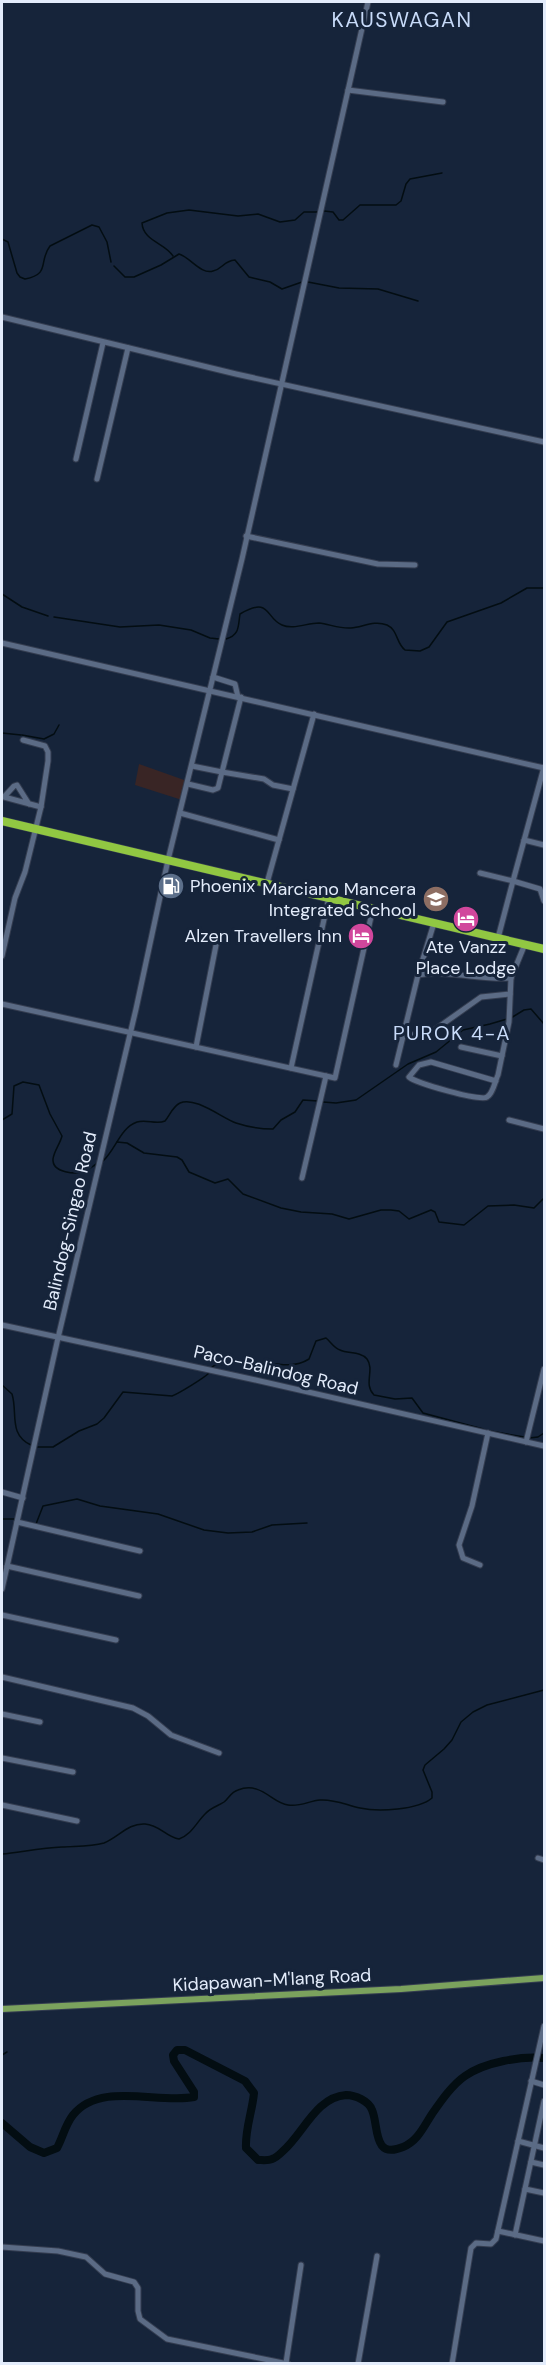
<svg xmlns="http://www.w3.org/2000/svg" width="546" height="2365" viewBox="0 0 546 2365" font-family="'DM Sans',sans-serif">
<rect width="100%" height="100%" fill="#16243a"/>
<path fill="#392525" d="M139,764L187,781L182,800L135,785Z"/>
<g fill="none" stroke-linecap="round" stroke-linejoin="round">
<g stroke="#030d12" stroke-width="1.5">
<path d="M324,211L333,212L339,220H343L360,205H396L401,201L406,184L410,179L442,173"/>
<path d="M2,239L8,242L17,273L20,277L25,279C51,274 38,262 50,246L92,225L99,227L107,242L111,262"/>
<path d="M173,256C165,243 143,241 142,223L167,213L189,210L238,216L258,214L280,222L295,220L304,212H317"/>
<path d="M114,266L125,277H134L161,265L179,254C190,257 201,275 213,271C223,269 223,261 235,260L249,277L270,282L282,289L302,282"/>
<path d="M308,282L339,288L378,289L418,301"/>
<path d="M2,594L22,607L48,616"/>
<path d="M54,617L120,627L159,625L191,630L210,638L219,639"/>
<path d="M226,639C240,635 238,626 240,614C271,596 265,618 282,625C293,630 307,623 319,623C329,624 340,629 351,628C363,627 374,620 387,625C398,630 396,643 405,650L420,651L429,647L447,622L501,603L527,588H544"/>
<path d="M2,733L21,735"/>
<path d="M22,735L44,739L54,734L59,725"/>
<path d="M511,1018L524,1010L531,1009L544,1024"/>
<path d="M323,1102L336,1103L356,1100L408,1064L436,1052L463,1030L490,1024L507,1019"/>
<path d="M2,1120L12,1114L14,1086L23,1082L39,1085L50,1114L62,1136C60,1144 54,1151 53,1159C52,1173 76,1175 86,1171C90,1169 94,1165 98,1163"/>
<path d="M117,1142L127,1143L144,1153L177,1157L182,1160L189,1172L215,1183L228,1179L243,1194L281,1208L301,1212L332,1214L349,1219L381,1210H391L399,1211L409,1219L431,1210L435,1212L439,1222L464,1225L488,1206L514,1205L534,1208L544,1198"/>
<path d="M103,1161C116,1149 120,1128 137,1122C147,1119 156,1125 165,1121C170,1115 173,1106 180,1103C195,1096 222,1118 236,1123C248,1127 260,1129 273,1129L281,1120L295,1112L303,1100L318,1101"/>
<path d="M211,1368C217,1362 221,1365 229,1365C234,1365 237,1361 243,1361C264,1359 289,1372 309,1359L316,1341L326,1338C331,1342 334,1348 340,1350C348,1354 360,1351 367,1359C375,1370 363,1384 374,1395L395,1399L412,1398L423,1413L483,1429"/>
<path d="M2,1385L12,1394C18,1413 8,1434 31,1445"/>
<path d="M490,1431L524,1437"/>
<path d="M529,1438L538,1437L544,1433"/>
<path d="M38,1447H53L79,1431L97,1424L104,1418L123,1392L172,1396C178,1394 204,1378 209,1373"/>
<path d="M2,1519H15"/>
<path d="M28,1522L36,1524L43,1506L77,1499L100,1506L158,1514L204,1530L228,1533L252,1532L272,1525L307,1523"/>
<path d="M2,1854C21,1852 42,1848 62,1847C76,1846 90,1847 104,1843C119,1837 128,1823 145,1824C160,1825 166,1837 179,1839C192,1834 196,1823 205,1814C210,1808 218,1806 224,1802C229,1798 231,1792 238,1790C261,1781 272,1803 288,1805C300,1807 309,1801 320,1800C335,1799 346,1805 360,1808C378,1812 418,1810 432,1798V1792L423,1770L425,1765L444,1749L452,1740L461,1722L473,1712L487,1705L544,1690"/>
<path d="M2,2055L7,2052"/>
</g>
<path stroke="#030d12" stroke-width="8" d="M2,2123L30,2147L44,2153L57,2148C63,2137 65,2125 73,2115C100,2081 158,2104 194,2097V2092L174,2061L173,2055L177,2050H185L245,2081L254,2093C252,2113 245,2129 246,2148L258,2160C262,2160 268,2161 272,2159C276,2158 280,2154 283,2151C303,2134 316,2097 346,2095C355,2095 369,2101 372,2110C379,2125 372,2160 403,2147C418,2141 424,2126 432,2114C441,2101 452,2085 465,2076C485,2062 521,2056 544,2058"/>
<defs>
<g id="minor">
<path d="M348,90L443,102"/>
<path d="M2,317L236,374L544,442"/>
<path d="M76,459L103,343"/>
<path d="M97,479L128,348"/>
<path d="M246,536L378,564L415,565"/>
<path d="M2,643L544,768"/>
<path d="M213,677L235,684L238,697"/>
<path d="M241,697L222,772L264,779L273,785L293,789"/>
<path d="M188,784L213,790L218,788L222,772L192,766"/>
<path d="M29,804L17,785L14,786L4,797L41,807"/>
<path d="M180,813L279,840"/>
<path d="M524,840L544,845"/>
<path d="M480,873L513,881L544,767"/>
<path d="M267,883L314,714"/>
<path d="M498,938L513,881L540,889L544,901"/>
<path d="M2,956L15,898L25,872L41,807L48,761V752L45,746L23,740"/>
<path d="M418,975C449,970 480,980 511,978"/>
<path d="M2,1004L335,1078L373,908"/>
<path d="M402,1037L433,1031L481,997L510,994"/>
<path d="M196,1047L218,935"/>
<path d="M461,1047L502,1056"/>
<path d="M396,1065L418,975L434,923"/>
<path d="M291,1068L329,897"/>
<path d="M496,1081L431,1062L419,1065L409,1077C416,1083 481,1102 487,1097C493,1094 495,1081 498,1075L509,1022L511,978L525,944"/>
<path d="M509,1120L544,1129"/>
<path d="M302,1178L326,1076"/>
<path d="M2,1325L251,1379L544,1446"/>
<path d="M526,1442L544,1369"/>
<path d="M2,1492L23,1498"/>
<path d="M17,1522L140,1551"/>
<path d="M480,1565L463,1558L459,1545L472,1506L488,1433"/>
<path d="M7,1566L139,1596"/>
<path d="M2,1589L58,1338L136,1009L168,860L242,559L368,2"/>
<path d="M2,1615L116,1640"/>
<path d="M2,1677L133,1708L148,1716L171,1735L219,1753"/>
<path d="M2,1714L40,1722"/>
<path d="M2,1758L73,1772"/>
<path d="M2,1805L77,1821"/>
<path d="M538,1858L544,1860"/>
<path d="M531,2081L544,2085"/>
<path d="M518,2141L544,2148"/>
<path d="M531,2162L544,2165"/>
<path d="M525,2189L544,2193"/>
<path d="M498,2231L544,2241"/>
<path d="M515,2235L544,2101"/>
<path d="M2,2247L58,2251L86,2257L105,2274L134,2282L138,2288V2311L140,2319L167,2339L288,2364"/>
<path d="M286,2363L301,2265"/>
<path d="M358,2364L377,2256"/>
<path d="M452,2364L471,2248L476,2243L491,2244L496,2239L544,2026"/>
</g>
<path id="major" d="M2,2009L401,1989L544,1978"/>
<path id="highway" d="M2,821L544,949"/>
</defs>
<use href="#minor" stroke="#343d50" stroke-width="7"/>
<use href="#major" stroke="#343d50" stroke-width="8"/>
<use href="#highway" stroke="#343d50" stroke-width="9"/>
<use href="#minor" stroke="#5b6b85" stroke-width="5"/>
<use href="#major" stroke="#7ba25d" stroke-width="6"/>
<use href="#highway" stroke="#91c742" stroke-width="8"/>
</g>
<defs>
<symbol id="fuel-disc" viewBox="-11 -11 22 22"><circle r="9.5" fill="#5c6f8a" stroke="#16243a"/><path d="M-5.5-6h7V0h2V4h1.3V-2.5L3-4.5l.8-.8L6-3V5H2.5V1h-1V6h-7ZM-4.2-4.7v3.2H.2V-4.7Z" fill="#fff"/></symbol>
<symbol id="school-disc" viewBox="-11 -11 22 22"><circle r="9.5" fill="#8d6e63" stroke="#16243a"/><path d="M0-5L7-2L0 1L-7-2ZM-4 1L0 2.5L4 1V4Q0 6-4 4Z" fill="#fff"/></symbol>
<symbol id="hotel-disc" viewBox="-11 -11 22 22"><circle r="9.5" fill="#d1479c" stroke="#16243a"/><path d="M-6-4.5h1.5V1H6V5H4.5V3h-9V5H-6ZM-4 0a1.8 1.8 0 1 1 3.6 0ZM.5 0V-2.5h3Q6-2.5 6 0Z" fill="#fff"/></symbol>
</defs>
<g fill-rule="evenodd">
<use href="#fuel-disc" x="156" y="871" width="30" height="30"/>
<use href="#school-disc" x="421" y="884" width="30" height="30"/>
<use href="#hotel-disc" x="451" y="904" width="30" height="30"/>
<use href="#hotel-disc" x="346" y="921" width="30" height="30"/>
</g>
<g text-anchor="middle" dominant-baseline="central" stroke-width="6" stroke-linejoin="round" paint-order="stroke">
<g font-size="18" fill="#e3ecfb" stroke="#16243a" text-anchor="end">
<text x="190" y="886" text-anchor="start">Phoenix</text>
<text x="416" y="889">Marciano Mancera<tspan x="416" dy="21">Integrated School</tspan></text>
<text x="342" y="936">Alzen Travellers Inn</text>
<text x="466" y="947" text-anchor="middle">Ate Vanzz<tspan x="466" dy="21">Place Lodge</tspan></text>
</g>
<g font-size="18" fill="#e3ecfb" stroke="#16243a">
<text transform="translate(70 1221) rotate(-77)">Balindog-Singao Road</text>
<text transform="translate(276 1370) rotate(13)">Paco-Balindog Road</text>
<text transform="translate(272 1980) rotate(-3)">Kidapawan-M'lang Road</text>
</g>
<g font-size="20" letter-spacing="1.5" fill="#c8dbf9" stroke="#16243a">
<text x="452" y="1033">PUROK 4-A</text>
</g>
<g font-size="21" letter-spacing="1.5" fill="#c8dbf9" stroke="#16243a">
<text x="402" y="20">KAUSWAGAN</text>
</g>
</g>
<rect width="546" height="2365" fill="none" stroke="#e3ecfb" stroke-width="6"/>
</svg>
